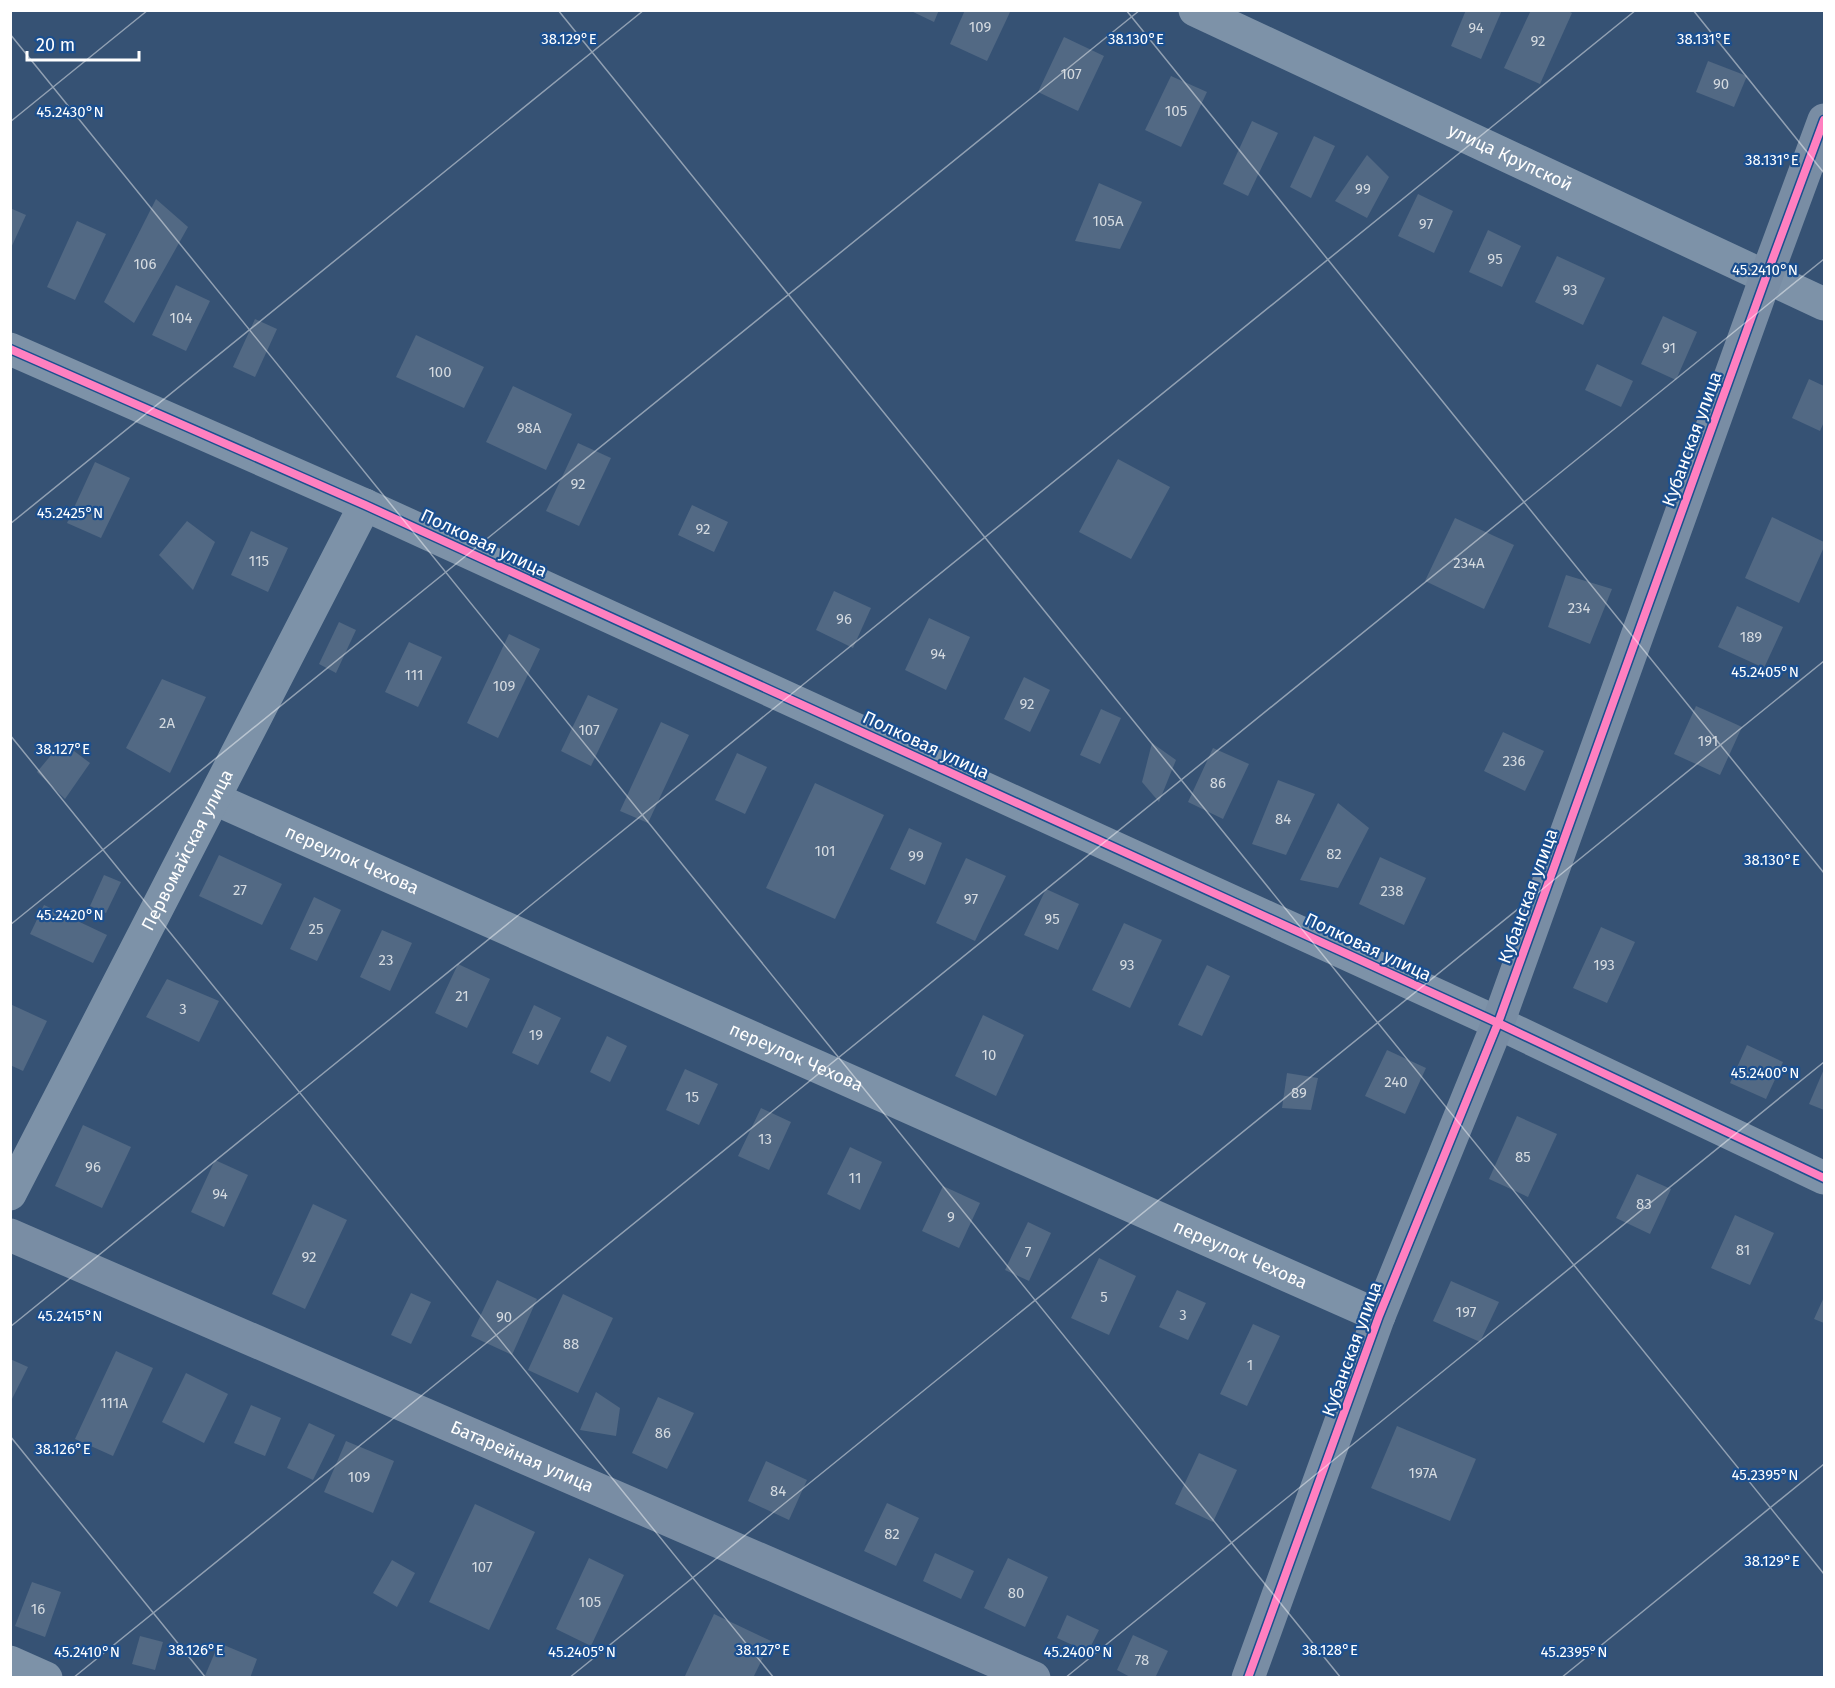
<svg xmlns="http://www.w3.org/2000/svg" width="1835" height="1688" viewBox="0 0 1835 1688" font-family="'Fira Sans',sans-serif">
<rect width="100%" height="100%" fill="#365274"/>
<g fill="#526984">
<path d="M909,10H939L934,22Z"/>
<path d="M965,10H1011L987,61L950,44Z"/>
<path d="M1466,10H1502L1481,59L1451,46Z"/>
<path d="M1531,10H1567L1572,13L1540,84L1504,68Z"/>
<path d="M1064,37L1104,56L1078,111L1038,92Z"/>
<path d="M1708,61L1747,76L1734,107L1696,92Z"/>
<path d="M1171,76L1207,92L1181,147L1145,130Z"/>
<path d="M1252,121L1278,133L1248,196L1223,184Z"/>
<path d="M1314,136L1335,146L1311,198L1290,187Z"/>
<path d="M1367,155L1389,177L1367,218L1335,201Z"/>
<path d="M1099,183L1142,202L1120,249L1075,241Z"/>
<path d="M1418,194L1453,211L1434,253L1398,236Z"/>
<path d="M156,199L188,227L134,323L104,302Z"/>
<path d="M10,208L26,215L10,250Z"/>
<path d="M77,221L106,234L75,300L47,287Z"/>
<path d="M1488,230L1521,246L1502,287L1469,272Z"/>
<path d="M1557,256L1605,278L1583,325L1535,302Z"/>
<path d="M176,285L210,301L186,351L152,335Z"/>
<path d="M1663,316L1697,332L1676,380L1641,364Z"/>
<path d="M255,319L277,329L255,377L233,367Z"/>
<path d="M416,335L484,367L464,408L396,377Z"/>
<path d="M1597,364L1633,381L1621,407L1585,390Z"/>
<path d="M1809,379L1824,386V422L1820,431L1792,418Z"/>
<path d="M513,386L572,414L546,470L486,442Z"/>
<path d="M578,443L611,458L579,526L546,511Z"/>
<path d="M1118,459L1170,487L1131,559L1079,532Z"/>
<path d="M95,462L130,478L101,538L67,523Z"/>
<path d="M692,505L728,522L714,552L678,535Z"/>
<path d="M1772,517L1824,542V547L1799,603L1745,578Z"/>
<path d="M1455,518L1514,545L1484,609L1425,581Z"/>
<path d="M187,521L215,542L193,590L159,555Z"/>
<path d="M251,531L288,548L268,592L231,575Z"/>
<path d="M1566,575L1612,589L1590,644L1548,627Z"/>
<path d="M834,591L871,608L853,648L816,630Z"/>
<path d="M1737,606L1783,627L1764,668L1718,647Z"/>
<path d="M929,618L970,637L946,690L905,670Z"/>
<path d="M339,622L356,630L336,673L319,664Z"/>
<path d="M509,634L540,649L498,738L467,723Z"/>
<path d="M409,642L442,657L418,707L385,692Z"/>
<path d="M1024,677L1050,690L1030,732L1004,719Z"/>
<path d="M162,679L206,697L170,773L126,748Z"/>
<path d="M588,695L618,709L591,766L561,751Z"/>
<path d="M1696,706L1742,727L1720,775L1674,754Z"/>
<path d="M1101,709L1121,718L1100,764L1080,755Z"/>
<path d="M661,722L689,735L648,823L620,811Z"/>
<path d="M1503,732L1544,751L1525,791L1484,771Z"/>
<path d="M62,742L90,763L65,799L37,772Z"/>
<path d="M1152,743L1176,760L1159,802L1142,782Z"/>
<path d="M1213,748L1249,764L1223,819L1188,802Z"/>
<path d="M737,753L767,767L745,814L715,800Z"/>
<path d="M1278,780L1315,794L1286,855L1252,844Z"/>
<path d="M815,783L884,815L835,919L766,888Z"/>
<path d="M1338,803L1369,828L1338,888L1300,880Z"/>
<path d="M909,828L942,843L925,885L890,869Z"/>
<path d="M219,855L282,884L262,925L199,896Z"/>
<path d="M1380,857L1426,878L1404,925L1359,904Z"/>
<path d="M966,858L1006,876L975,941L936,923Z"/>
<path d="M104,875L121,882L106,913L90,906Z"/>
<path d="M1046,889L1079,904L1058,950L1024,935Z"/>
<path d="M314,897L341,910L317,961L290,949Z"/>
<path d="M44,905L107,935L93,963L30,934Z"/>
<path d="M1124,923L1162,940L1130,1008L1092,990Z"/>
<path d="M1601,927L1635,942L1607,1003L1573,988Z"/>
<path d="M382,930L412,943L390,991L360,977Z"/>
<path d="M458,964L490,979L467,1028L435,1013Z"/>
<path d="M1207,965L1230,976L1202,1036L1178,1025Z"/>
<path d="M167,979L219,1001L199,1042L146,1017Z"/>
<path d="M10,1004L47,1021L23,1071L10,1065Z"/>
<path d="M534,1005L561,1018L538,1065L512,1053Z"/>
<path d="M983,1015L1024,1035L996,1096L955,1076Z"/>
<path d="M607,1036L627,1046L610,1082L590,1072Z"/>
<path d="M1747,1045L1783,1062L1766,1099L1730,1083Z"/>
<path d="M1387,1050L1426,1068L1405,1114L1365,1096Z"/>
<path d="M685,1069L718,1084L699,1125L666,1110Z"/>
<path d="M1824,1069V1110L1809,1104Z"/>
<path d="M1287,1073L1318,1078L1311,1110L1282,1108Z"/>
<path d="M761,1108L791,1122L769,1170L738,1156Z"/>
<path d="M1517,1116L1557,1134L1528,1197L1489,1179Z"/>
<path d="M83,1125L131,1147L102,1208L55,1186Z"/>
<path d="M850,1147L882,1162L860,1210L827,1194Z"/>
<path d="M215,1160L248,1175L224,1227L191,1212Z"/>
<path d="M1637,1174L1671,1189L1650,1234L1616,1218Z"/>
<path d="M943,1186L980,1203L959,1248L922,1231Z"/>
<path d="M313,1204L347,1220L305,1309L272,1294Z"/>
<path d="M1735,1215L1774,1233L1750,1285L1711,1268Z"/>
<path d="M1028,1222L1051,1233L1029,1281L1005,1270Z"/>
<path d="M1099,1258L1136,1276L1109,1335L1071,1318Z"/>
<path d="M497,1280L537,1299L512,1355L471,1336Z"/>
<path d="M1451,1281L1499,1302L1480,1342L1433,1321Z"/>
<path d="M1177,1290L1206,1303L1188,1340L1159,1327Z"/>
<path d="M411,1293L431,1302L411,1344L391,1335Z"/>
<path d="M563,1294L613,1318L578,1393L528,1370Z"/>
<path d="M1824,1297V1323L1814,1319Z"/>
<path d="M1253,1324L1280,1336L1247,1406L1220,1394Z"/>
<path d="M116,1351L153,1368L113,1456L75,1439Z"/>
<path d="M10,1359L28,1367L10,1403Z"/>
<path d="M186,1373L228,1394L204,1443L162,1422Z"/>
<path d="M596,1392L620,1408L616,1436L580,1430Z"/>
<path d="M658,1397L694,1413L667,1469L632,1453Z"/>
<path d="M251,1405L281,1418L265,1456L234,1443Z"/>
<path d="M309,1423L335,1435L313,1480L287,1468Z"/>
<path d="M1397,1426L1476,1459L1450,1521L1371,1488Z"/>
<path d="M346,1441L394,1461L373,1513L324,1492Z"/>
<path d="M1199,1453L1237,1470L1213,1522L1175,1504Z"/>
<path d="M766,1461L807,1480L789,1520L748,1501Z"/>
<path d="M887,1503L919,1518L896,1566L864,1551Z"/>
<path d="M475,1504L535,1532L489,1630L429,1602Z"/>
<path d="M935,1553L974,1571L961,1599L923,1581Z"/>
<path d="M589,1558L624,1575L591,1646L556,1629Z"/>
<path d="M1008,1558L1048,1577L1025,1627L984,1608Z"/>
<path d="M392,1560L415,1573L397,1607L373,1593Z"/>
<path d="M32,1582L61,1592L45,1637L15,1626Z"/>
<path d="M714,1614L771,1641L753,1678H684Z"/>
<path d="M1067,1615L1099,1630L1088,1652L1057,1638Z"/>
<path d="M1133,1635L1168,1651L1155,1678H1132L1117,1670Z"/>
<path d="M140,1636L163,1642L155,1670L132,1664Z"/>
<path d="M219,1643L257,1659L250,1678H204Z"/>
</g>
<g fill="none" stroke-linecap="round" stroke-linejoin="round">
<g stroke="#7d92a8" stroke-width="33">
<path id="s1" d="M1195,10L1824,304"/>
<path d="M10,349L365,505L1498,1023L1824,1178"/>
<path id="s2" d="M215,799L1379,1316"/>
<path id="s3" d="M10,1194L365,505"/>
<path d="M10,1662L46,1678"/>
</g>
<g stroke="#798da4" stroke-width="33">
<path id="s4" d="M10,1235L1034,1678"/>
<path d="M1248,1678L1379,1316L1498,1023L1766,277L1824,120"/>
</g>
<defs>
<g id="cycleway">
<path d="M10,349L365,505L1498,1023L1824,1178"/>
<path d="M1248,1678L1379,1316L1498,1023L1766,277L1824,120"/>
</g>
</defs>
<use href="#cycleway" stroke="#1b4f8f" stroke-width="11"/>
<use href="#cycleway" stroke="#ff80c0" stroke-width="8"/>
</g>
<path fill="none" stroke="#fff" stroke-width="1.5" stroke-opacity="0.45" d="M558,10L1824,1574M1126,10L1824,873M1693,10L1824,173M10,34L1341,1678M10,122L148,10M10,524L644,10M10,735L774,1678M10,925L1140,10M10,1327L1636,10M10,1436L206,1678M73,1678L1824,259M569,1678L1824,661M1065,1678L1824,1062M1561,1678L1824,1464"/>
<g text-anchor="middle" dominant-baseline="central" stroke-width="4.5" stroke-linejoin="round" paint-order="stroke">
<g font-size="15" fill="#d4dae0">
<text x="980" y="27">109</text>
<text x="1476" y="28">94</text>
<text x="1538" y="41">92</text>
<text x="1071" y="74">107</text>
<text x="1721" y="84">90</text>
<text x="1176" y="111">105</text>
<text x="1363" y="189">99</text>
<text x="1108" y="221">105А</text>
<text x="1426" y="224">97</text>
<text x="1495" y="259">95</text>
<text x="145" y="264">106</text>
<text x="1570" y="290">93</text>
<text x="181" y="318">104</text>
<text x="1669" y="348">91</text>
<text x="440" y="372">100</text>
<text x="529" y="428">98А</text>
<text x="578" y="484">92</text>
<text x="703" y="529">92</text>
<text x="259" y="561">115</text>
<text x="1469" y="563">234А</text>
<text x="1579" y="608">234</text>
<text x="844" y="619">96</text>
<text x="1751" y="637">189</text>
<text x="938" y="654">94</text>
<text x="414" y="675">111</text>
<text x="504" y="686">109</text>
<text x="1027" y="704">92</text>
<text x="167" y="723">2А</text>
<text x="589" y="730">107</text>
<text x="1708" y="741">191</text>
<text x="1514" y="761">236</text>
<text x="1218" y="783">86</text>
<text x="1283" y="819">84</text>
<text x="825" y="851">101</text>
<text x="1334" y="854">82</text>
<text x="916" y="856">99</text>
<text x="240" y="890">27</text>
<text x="1392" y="891">238</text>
<text x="971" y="899">97</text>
<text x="1052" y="919">95</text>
<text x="316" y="929">25</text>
<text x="386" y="960">23</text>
<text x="1127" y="965">93</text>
<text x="1604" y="965">193</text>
<text x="462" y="996">21</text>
<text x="183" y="1009">3</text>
<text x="536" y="1035">19</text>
<text x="989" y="1055">10</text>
<text x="1396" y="1082">240</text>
<text x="1299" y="1093">89</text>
<text x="692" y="1097">15</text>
<text x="765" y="1139">13</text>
<text x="1523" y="1157">85</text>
<text x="93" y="1167">96</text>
<text x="855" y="1178">11</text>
<text x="220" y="1194">94</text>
<text x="1644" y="1204">83</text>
<text x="951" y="1217">9</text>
<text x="1743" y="1250">81</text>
<text x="1028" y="1252">7</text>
<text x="309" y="1257">92</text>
<text x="1104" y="1297">5</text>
<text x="1466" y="1312">197</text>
<text x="1183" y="1315">3</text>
<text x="504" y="1317">90</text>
<text x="571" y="1344">88</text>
<text x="1250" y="1365">1</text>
<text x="114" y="1403">111А</text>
<text x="663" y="1433">86</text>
<text x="1423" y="1473">197А</text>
<text x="359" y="1477">109</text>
<text x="778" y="1491">84</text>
<text x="892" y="1534">82</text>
<text x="482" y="1567">107</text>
<text x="1016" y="1593">80</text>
<text x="590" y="1602">105</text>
<text x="38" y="1609">16</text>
<text x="1142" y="1660">78</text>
</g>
<g font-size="18" fill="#fff" stroke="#1b4f8f">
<text stroke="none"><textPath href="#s1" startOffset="348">улица Крупской</textPath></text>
<text transform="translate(1692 439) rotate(-70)">Кубанская улица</text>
<text transform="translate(484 543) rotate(25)">Полковая улица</text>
<text transform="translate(926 745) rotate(25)">Полковая улица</text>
<text stroke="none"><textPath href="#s3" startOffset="387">Первомайская улица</textPath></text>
<text stroke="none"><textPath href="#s2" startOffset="150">переулок Чехова</textPath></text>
<text transform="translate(1528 896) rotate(-70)">Кубанская улица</text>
<text transform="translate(1368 947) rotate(25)">Полковая улица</text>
<text stroke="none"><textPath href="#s2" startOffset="636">переулок Чехова</textPath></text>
<text stroke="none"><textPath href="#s2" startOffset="1122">переулок Чехова</textPath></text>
<text transform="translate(1352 1349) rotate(-70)">Кубанская улица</text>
<text stroke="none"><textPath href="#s4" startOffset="558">Батарейная улица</textPath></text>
</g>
</g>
<g font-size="15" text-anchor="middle" fill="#fff" stroke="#1b4f8f" stroke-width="4.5" stroke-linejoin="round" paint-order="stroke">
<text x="1704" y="44">38.131°E</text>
<text x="569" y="44">38.129°E</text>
<text x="1136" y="44">38.130°E</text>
<text x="70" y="117">45.2430°N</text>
<text x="1772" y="165">38.131°E</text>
<text x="1765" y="275">45.2410°N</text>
<text x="70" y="518">45.2425°N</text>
<text x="1765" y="677">45.2405°N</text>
<text x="63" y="754">38.127°E</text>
<text x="1772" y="865">38.130°E</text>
<text x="70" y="920">45.2420°N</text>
<text x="1765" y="1078">45.2400°N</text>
<text x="70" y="1321">45.2415°N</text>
<text x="63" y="1454">38.126°E</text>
<text x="1765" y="1480">45.2395°N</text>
<text x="1772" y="1566">38.129°E</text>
<text x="196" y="1655">38.126°E</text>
<text x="763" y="1655">38.127°E</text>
<text x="1330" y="1655">38.128°E</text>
<text x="87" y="1657">45.2410°N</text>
<text x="582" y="1657">45.2405°N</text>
<text x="1078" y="1657">45.2400°N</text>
<text x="1574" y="1657">45.2395°N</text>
</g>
<rect width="1835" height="1688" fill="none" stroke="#ffffff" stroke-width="24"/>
<path d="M27 51v9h112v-9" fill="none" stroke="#ffffff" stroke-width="3"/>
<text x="36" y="51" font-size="18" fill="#ffffff" stroke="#1b4f8f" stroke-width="4.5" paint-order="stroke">20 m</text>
</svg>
